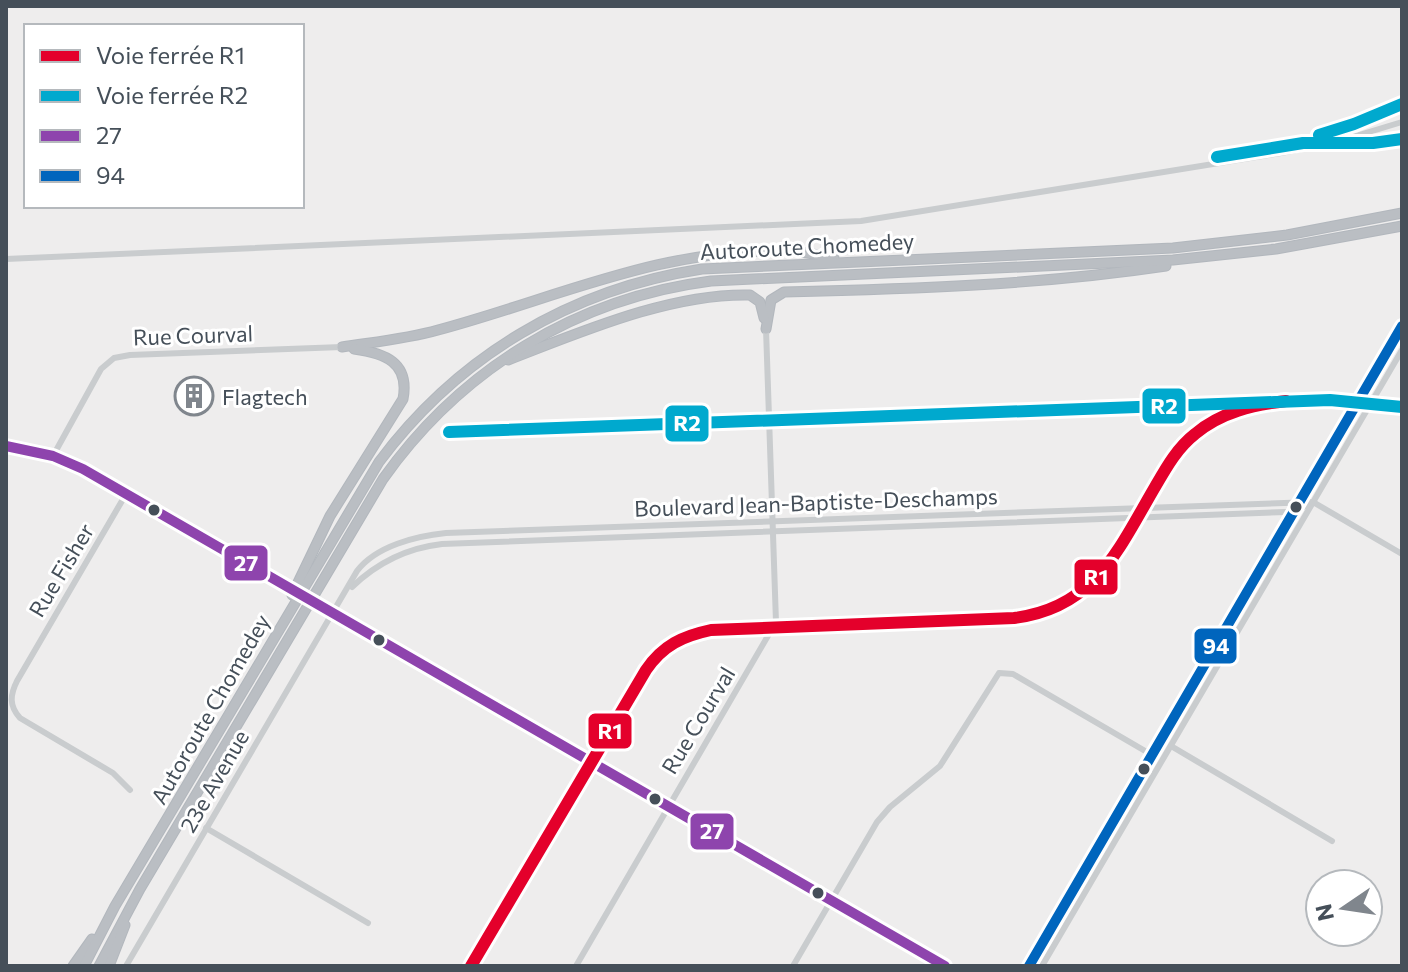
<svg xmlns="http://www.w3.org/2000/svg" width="1408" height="972" viewBox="0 0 1408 972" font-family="Commissioner,sans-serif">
<rect width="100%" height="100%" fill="#eeeded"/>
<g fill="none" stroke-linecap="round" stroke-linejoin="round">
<defs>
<g id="highway">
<path d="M766,329L771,300L784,292C912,289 1039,285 1166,266"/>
<path d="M342,347C374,342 406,339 438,330C554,299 663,247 786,251C802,251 818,255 834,258"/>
<path d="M508,360C581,332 670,293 750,295L760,302L764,318"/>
<path d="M292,595L330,516L403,399C410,362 384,353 354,349"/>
<path d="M73,966L92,939"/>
<path d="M84,966L115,906L379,462C458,356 571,289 702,269L1173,248L1287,235L1402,213"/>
<path d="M99,966L140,889L383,479C461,369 577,298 711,281L1173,260L1276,249L1402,226"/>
<path d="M109,966L125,925"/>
</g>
</defs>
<use href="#highway" stroke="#b2b7bd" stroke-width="11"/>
<g stroke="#c9ccce" stroke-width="6">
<path d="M6,259L861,221L1281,153L1336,142L1402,122"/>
<path d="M6,446L45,453L77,466L286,587"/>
<path d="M53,456L101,369L114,358L130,355L342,347"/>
<path d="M126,494L17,681C10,695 9,706 20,718L113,773L130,790"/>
<path d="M352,587C378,562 407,548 442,544L1286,512H1294L1310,503"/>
<path d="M317,604L945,966"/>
<path d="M1171,746L1332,841"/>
<path d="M206,828L368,923"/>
<path d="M126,966L357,571C376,546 416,536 446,533L1313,502L1402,554"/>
<path d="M576,966L776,622L766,329"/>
<path d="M793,966L877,822L890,807L940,766L999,673L1013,674L1152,755"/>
<path d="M1029,966L1402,326"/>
<path d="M1042,966L1402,350"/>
</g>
<use href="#highway" stroke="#babec3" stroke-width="9"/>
<path stroke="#c9ccce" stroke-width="6" d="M286,587L317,604"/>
<defs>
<path id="bus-1" d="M6,446L53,456L83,469L945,966"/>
<path id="bus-2" d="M1029,966L1402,326"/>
</defs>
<use href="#bus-1" stroke="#fff" stroke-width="16"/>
<use href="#bus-2" stroke="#fff" stroke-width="16"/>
<use href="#bus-1" stroke="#8e44ad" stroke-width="10"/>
<use href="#bus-2" stroke="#0065bd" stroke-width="10"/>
<defs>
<path id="rail-1" d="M471,966L646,670C663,645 683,636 711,630L1014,618C1095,608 1118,550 1155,487C1166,468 1177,448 1195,434C1221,412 1253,405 1286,401"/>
<g id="rail-2">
<path d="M1319,135L1354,124L1402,104"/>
<path d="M1217,157L1303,143H1373L1402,139"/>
<path d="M449,432L1330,400L1402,407"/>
</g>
</defs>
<use href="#rail-1" stroke="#fff" stroke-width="18"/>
<use href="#rail-2" stroke="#fff" stroke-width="18"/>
<use href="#rail-1" stroke="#e4002b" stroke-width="12"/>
<use href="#rail-2" stroke="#00a9ce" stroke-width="12"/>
</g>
<defs>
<symbol id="building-ring" viewBox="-11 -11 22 22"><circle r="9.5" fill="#fff" stroke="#80868d" stroke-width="1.5"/><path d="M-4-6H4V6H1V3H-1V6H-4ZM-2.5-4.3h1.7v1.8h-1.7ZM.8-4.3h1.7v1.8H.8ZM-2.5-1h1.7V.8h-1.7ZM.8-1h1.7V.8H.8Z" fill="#80868d"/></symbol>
</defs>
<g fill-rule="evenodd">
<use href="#building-ring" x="172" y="374" width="44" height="44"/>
</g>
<g fill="#454f59" stroke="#fff" stroke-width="3">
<circle cx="1296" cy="507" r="7"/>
<circle cx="154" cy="510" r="7"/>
<circle cx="379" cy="640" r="7"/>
<circle cx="1144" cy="769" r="7"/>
<circle cx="655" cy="799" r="7"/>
<circle cx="818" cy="893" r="7"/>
</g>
<g text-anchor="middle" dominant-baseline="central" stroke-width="6" stroke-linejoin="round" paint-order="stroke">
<g font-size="22" fill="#454f59" stroke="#fff">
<text transform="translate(807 246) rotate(-3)">Autoroute Chomedey</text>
<text transform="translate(193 335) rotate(-2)">Rue Courval</text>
<text transform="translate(816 502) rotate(-2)">Boulevard Jean-Baptiste-Deschamps</text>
<text transform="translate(61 570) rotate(-59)">Rue Fisher</text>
<text transform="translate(210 709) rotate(-60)">Autoroute Chomedey</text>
<text transform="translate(698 720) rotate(-59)">Rue Courval</text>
<text transform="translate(214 781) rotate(-60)">23e Avenue</text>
</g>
<g font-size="22" fill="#454f59" stroke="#fff" text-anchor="start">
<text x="222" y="396">Flagtech</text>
</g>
</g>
<g stroke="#fff" stroke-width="3">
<rect x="1141" y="387" width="46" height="38" rx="8" fill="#00a9ce"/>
<rect x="664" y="404" width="46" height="39" rx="8" fill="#00a9ce"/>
<rect x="223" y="544" width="46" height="38" rx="8" fill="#8e44ad"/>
<rect x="1073" y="558" width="46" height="38" rx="8" fill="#e4002b"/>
<rect x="1193" y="627" width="45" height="38" rx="8" fill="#0065bd"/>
<rect x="587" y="712" width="46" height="38" rx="8" fill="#e4002b"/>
<rect x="689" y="812" width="46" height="39" rx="8" fill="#8e44ad"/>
</g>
<g font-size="22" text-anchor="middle" font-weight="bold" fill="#fff">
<text x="1164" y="414">R2</text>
<text x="687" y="431">R2</text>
<text x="246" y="571">27</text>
<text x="1096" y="585">R1</text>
<text x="1216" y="654">94</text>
<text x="610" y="739">R1</text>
<text x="712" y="839">27</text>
</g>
<rect width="1408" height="972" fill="none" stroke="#454f59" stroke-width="16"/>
<rect x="24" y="24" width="280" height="184" fill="#ffffff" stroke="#b5b9bd" stroke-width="2"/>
<rect x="40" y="50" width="40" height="12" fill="#e4002b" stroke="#b5b9bd" stroke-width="2"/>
<text x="96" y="64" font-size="24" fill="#454f59">Voie ferrée R1</text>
<rect x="40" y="90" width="40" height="12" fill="#00a9ce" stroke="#b5b9bd" stroke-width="2"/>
<text x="96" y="104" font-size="24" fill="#454f59">Voie ferrée R2</text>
<rect x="40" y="130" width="40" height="12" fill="#8e44ad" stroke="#b5b9bd" stroke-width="2"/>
<text x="96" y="144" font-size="24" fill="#454f59">27</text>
<rect x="40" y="170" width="40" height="12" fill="#0065bd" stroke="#b5b9bd" stroke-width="2"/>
<text x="96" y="184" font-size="24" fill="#454f59">94</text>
<g transform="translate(1344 908) rotate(257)"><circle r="38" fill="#ffffff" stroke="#b5b9bd" stroke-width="2"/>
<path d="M0-6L14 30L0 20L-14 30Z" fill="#80868d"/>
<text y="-12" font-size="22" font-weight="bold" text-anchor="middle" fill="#454f59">N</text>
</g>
</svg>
